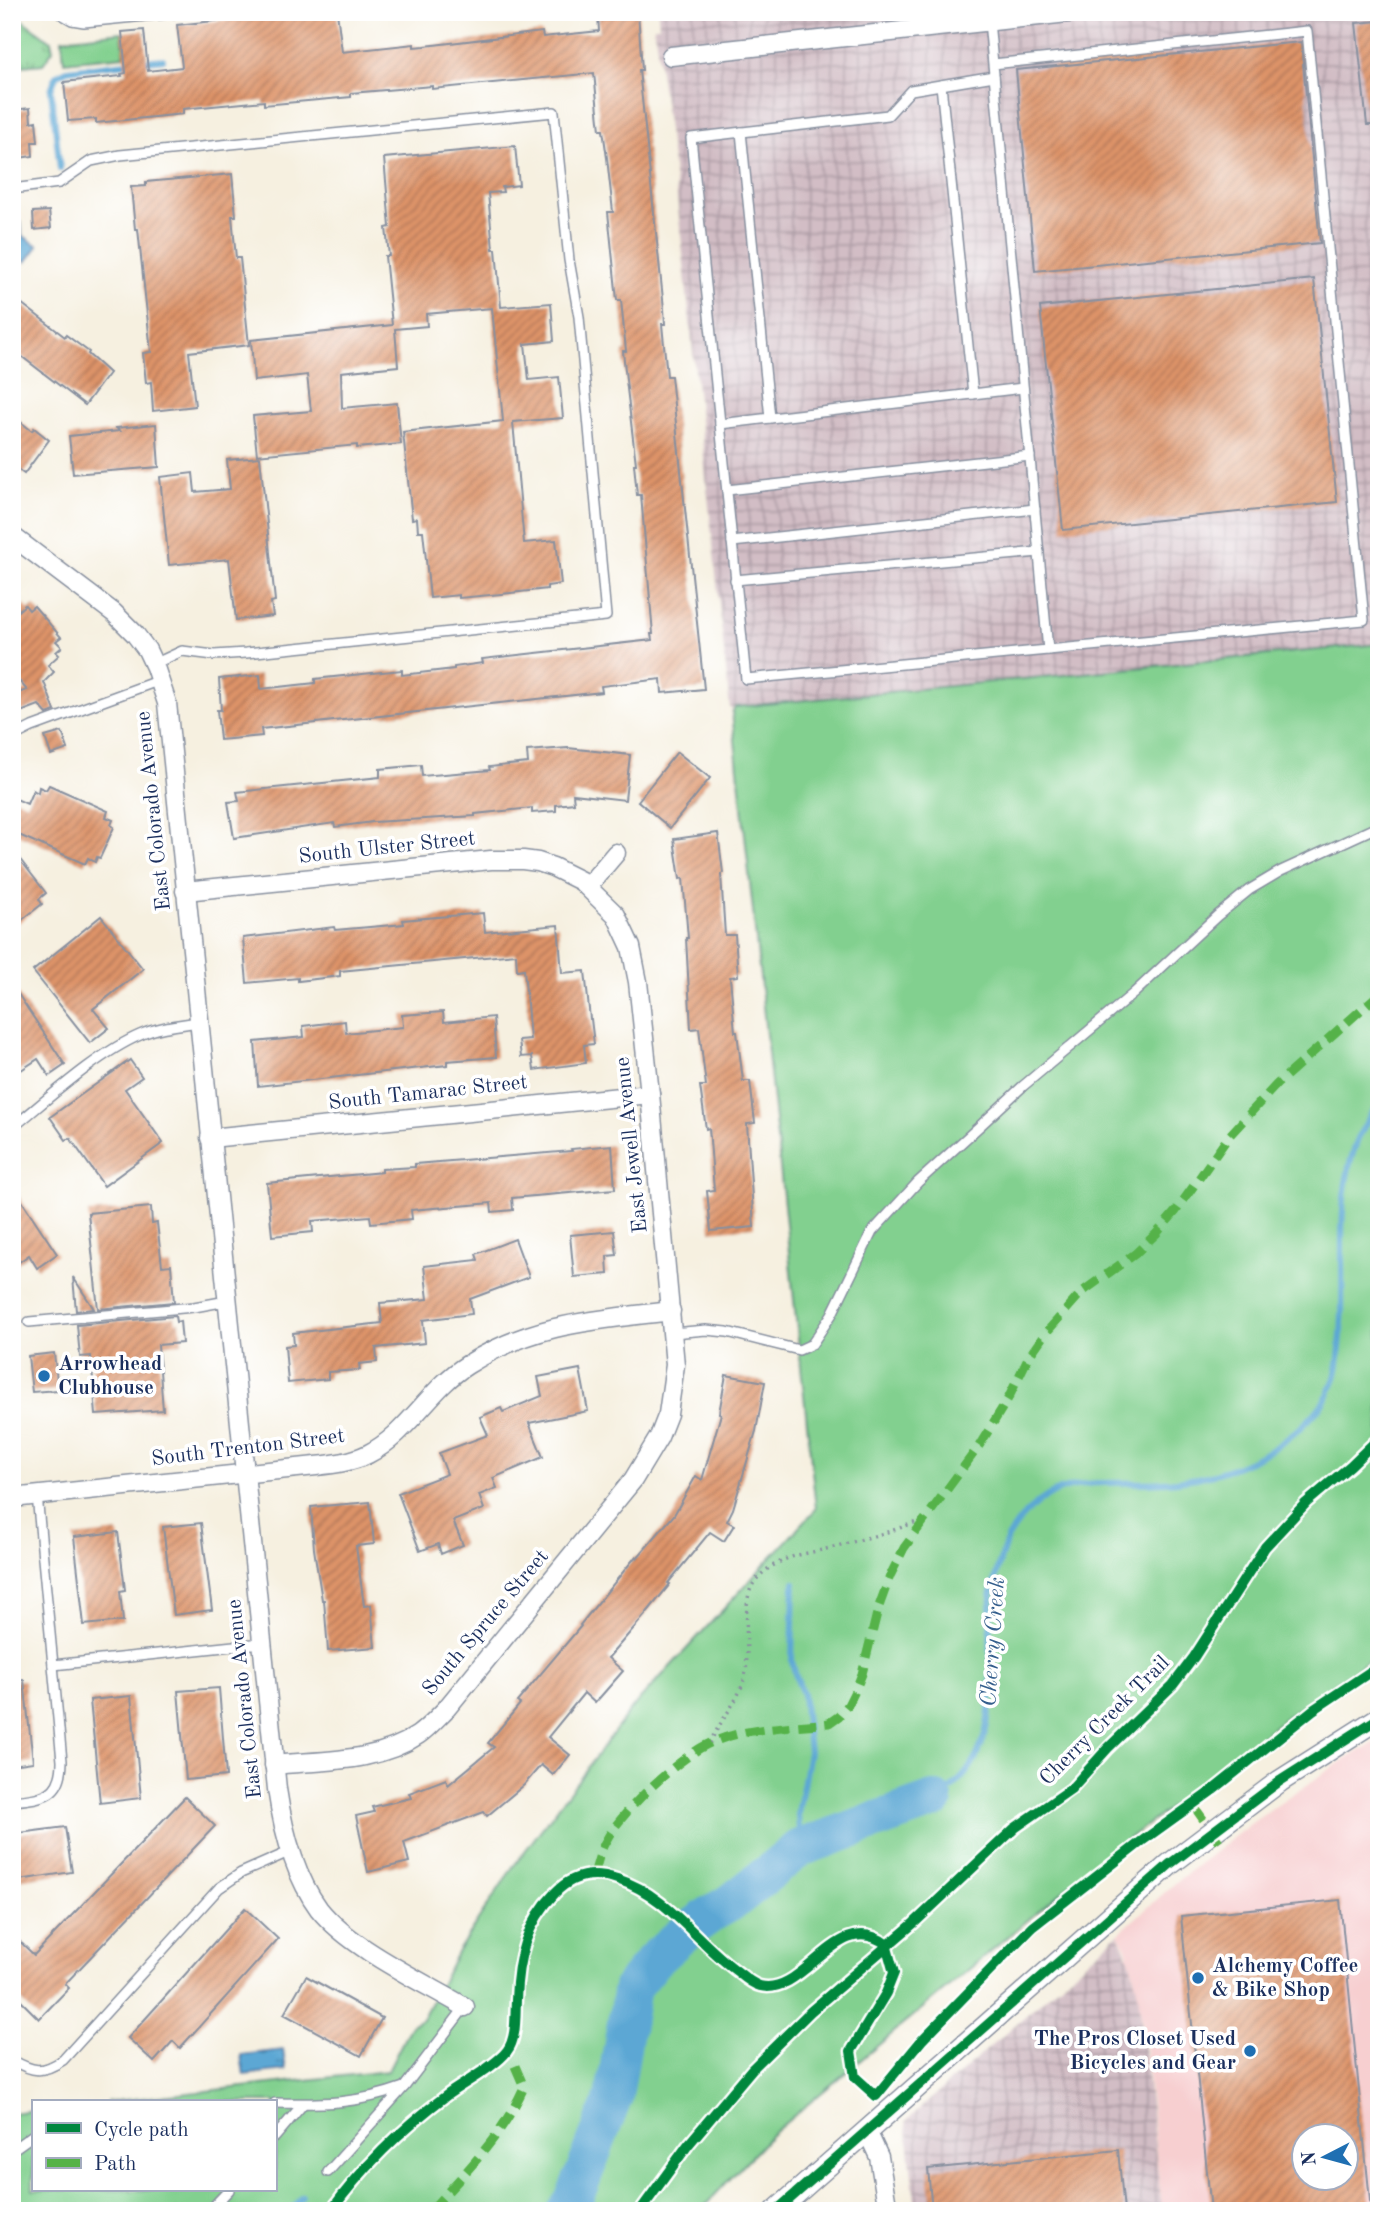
<svg xmlns="http://www.w3.org/2000/svg" width="1391" height="2223" viewBox="0 0 1391 2223" font-family="'Old Standard TT',serif">
<defs>
<pattern id="industrial-grid" width="8" height="8" patternUnits="userSpaceOnUse" patternTransform="scale(1.75)"><rect width="8" height="8" fill="#d2bdc5"/><path d="M0 4h8M4 0v8" fill="none" stroke="#aa9aa3"/></pattern>
<pattern id="park-tufts" width="24" height="20" patternUnits="userSpaceOnUse" patternTransform="scale(1.75)"><rect width="24" height="20" fill="#82d08f"/><path d="M3 7l-1-3M5 7V3M7 7l1-3M15 17l-1-3M17 17v-4M19 17l1-3" fill="none" stroke="#6aa978"/></pattern>
<pattern id="water-ripples" width="26" height="14" patternUnits="userSpaceOnUse" patternTransform="scale(1.75)"><rect width="26" height="14" fill="#5ca7d4"/><path d="M2 4q2-2 4 0t4 0M15 11q2-2 4 0t4 0" fill="none" stroke="#4b88af"/></pattern>
<pattern id="building-hatch" width="6" height="6" patternUnits="userSpaceOnUse" patternTransform="scale(1.75)"><rect width="6" height="6" fill="#dd9368"/><path d="M-1 1l2-2M0 6l6-6M5 7l2-2" fill="none" stroke="#b27859"/></pattern>
</defs>
<rect width="100%" height="100%" fill="#fff"/>
<filter id="ink" filterUnits="userSpaceOnUse"><feTurbulence type="fractalNoise" baseFrequency=".0143" numOctaves="2"/><feDisplacementMap in="SourceGraphic" scale="14" xChannelSelector="R" yChannelSelector="G"/><feConvolveMatrix kernelMatrix="1 2 1 2 8 2 1 2 1" color-interpolation-filters="sRGB"/></filter>
<filter id="wash" filterUnits="userSpaceOnUse"><feTurbulence type="fractalNoise" baseFrequency=".00686" numOctaves="4" result="noise"/><feDisplacementMap in="SourceGraphic" scale="28" xChannelSelector="R" yChannelSelector="G"/><feGaussianBlur stdDeviation="1.57" result="paint"/><feColorMatrix in="noise" values="0 0 0 0 0 0 0 0 0 0 0 0 0 0 0 0 0 1.4 0 .05"/><feComposite in="paint" operator="in"/></filter>
<g filter="url(#wash)">
<rect width="100%" height="100%" fill="#f6f0e0"/>
<path fill="#f7cfd0" fill-rule="evenodd" d="M1379,1741V2211H1162L1144,2033L1134,1976L1126,1948L1118,1934L1181,1878L1253,1822L1330,1769L1363,1749ZM1304,2136H1346V2178H1304Z"/>
<g fill="url(#industrial-grid)">
<path d="M658,12H1379V644L730,709L677,197L654,26H659Z"/>
<path d="M1118,1934L1130,1961L1138,1993L1162,2211H916L906,2121Z"/>
</g>
<g fill="#82d08f" stroke="#4e8076" stroke-width="2">
<path d="M122,32L124,56L64,62L62,39Z"/>
<path d="M1379,644V1654L1287,1716L1193,1791L1102,1858L771,2135L700,2211H12V2113L33,2110V2190H275V2102H106L388,2071L411,2025L422,2019L458,1951L513,1867L633,1707L816,1509L732,712L736,707Z"/>
</g>
<path fill="url(#park-tufts)" stroke="#4e8076" stroke-width="2" d="M15,15L51,41L53,50L43,64L12,67V19Z"/>
<g fill="url(#water-ripples)" stroke="#3c6b99" stroke-width="2">
<path d="M12,221H21L22,235L38,246L26,262L12,252Z"/>
<path d="M283,2050L286,2070L244,2075L241,2055Z"/>
</g>
<g fill="none" stroke-linecap="round" stroke-linejoin="round">
<g stroke="#5ca7d4" stroke-width="6">
<path d="M60,169L51,90L56,76L67,70L163,59"/>
<path d="M794,1583L792,1661L796,1677L803,1694L809,1752L798,1814L800,1848"/>
<path d="M934,1800C1010,1758 986,1671 991,1599C992,1585 997,1571 1001,1558C1003,1552 1005,1544 1008,1538C1053,1463 1108,1489 1177,1481C1230,1475 1280,1453 1316,1412C1337,1388 1339,1365 1341,1334C1347,1259 1327,1167 1379,1104"/>
<path d="M291,2211L302,2196"/>
</g>
<path stroke="#5ca7d4" stroke-width="38" d="M565,2211L572,2204L614,2096L632,1987L654,1960L682,1935L714,1912L732,1902L800,1848L934,1800"/>
</g>
<g id="blocks">
<g fill="url(#building-hatch)" fill-rule="evenodd">
<path d="M298,12H337L342,52L414,44V47L425,46L542,32L543,37L599,31L598,16L638,12L642,70H639L664,309L665,324H662L667,376H671L704,689L662,693L661,679L601,686L602,692L261,729L262,736L220,740L217,710H221L219,679L260,675L261,689L315,683V679L372,673L402,670V675L454,669V667L483,663L482,659L652,640L651,634H653L641,495H637L634,464H636L626,380L623,351H626L621,300H617L608,212H613L607,158L603,130H600L594,73L432,89V86L351,93V97L264,105V101L212,106L183,109V114L96,123V119L68,121L64,82L122,76L121,74L126,73L122,32L144,30L148,71L182,67L177,25Z"/>
<path d="M1379,21V125H1367L1356,23Z"/>
<path d="M1301,42L1320,243L1035,271L1016,70Z"/>
<path d="M30,108L31,122L36,121L38,142H32L33,156L12,159V110Z"/>
<path d="M515,146L519,185L502,187L503,192L488,193L493,249H496L501,307L551,303L554,341L525,344L529,380L559,377L563,418L513,422L524,543L556,540L561,584L547,586V589L501,594L459,598V595L430,598L423,531H418L417,518L412,519L403,432L503,421L492,308L426,314L427,326L395,329L398,366L341,372L342,408L397,403L401,444L357,448V445L257,455L253,416L311,411L307,375L254,381L251,340L392,325L385,256H389L386,228L390,227L384,158Z"/>
<path d="M232,174L236,216H232L236,258H240L249,345L189,352L195,406L153,411L151,382L146,383L143,353L151,352L138,229H135L131,187L146,186V182Z"/>
<path d="M49,211L51,228L34,230L33,212Z"/>
<path d="M1314,279L1337,502L1063,530L1040,307Z"/>
<path d="M12,296L65,337L66,335L89,352L88,354L109,373L85,405L12,349Z"/>
<path d="M12,415L32,431L34,428L49,440L24,474L12,465Z"/>
<path d="M156,424L159,467L73,474L69,436L120,431L116,428Z"/>
<path d="M260,457L275,601L271,602L273,616L236,620L229,559L169,565L160,477L193,473L195,492L230,489L227,460Z"/>
<path d="M25,605L29,610L34,606L61,637L56,641L62,647L56,652L59,655L48,665L54,672L44,682L55,711L47,714L39,705L18,713L12,698V695L27,690L12,673V616Z"/>
<path d="M62,732L68,749L51,755L45,737Z"/>
<path d="M568,748L630,755L625,800L573,794L574,803L556,805V811L532,813V808L475,814V816L373,822L335,827L334,823L234,838L228,802L239,801L237,792L380,777V769L421,765L422,776L490,770L489,767L528,763L527,751Z"/>
<path d="M677,752L710,778L670,828L638,801Z"/>
<path d="M49,785L108,811L106,817L113,820L111,825L114,827L100,858L97,857L95,862L88,858L85,864L12,832V797L27,804L33,790L38,793L39,787L46,790Z"/>
<path d="M718,833L723,873L721,874L725,935H735L738,976L730,977L735,1032H737L743,1081H750L755,1123L747,1124L754,1227L711,1231L707,1191L714,1190L709,1128L706,1129L700,1086H706L699,1028L691,1029L686,938H688L683,878L680,879L674,839Z"/>
<path d="M12,849L46,893L39,899L42,904L12,928Z"/>
<path d="M483,913L485,932L558,925L562,973L585,971L590,1019H591L594,1044L584,1045L586,1063L534,1070L532,1056L521,1057L519,1040L530,1039L524,969L517,970L516,954L340,971V976L298,981V978L247,983L243,938L334,927L335,930L404,924L403,920Z"/>
<path d="M101,916L143,969L93,1009L109,1028L90,1043L33,971Z"/>
<path d="M12,985L65,1065L49,1076L38,1059L12,1076Z"/>
<path d="M443,1012L444,1022L493,1017L496,1057L447,1061V1065L258,1086L255,1042L304,1037L303,1026L345,1021L346,1033L403,1027L402,1015Z"/>
<path d="M130,1060L142,1077L125,1089L163,1143L104,1186L70,1138L66,1140L50,1117Z"/>
<path d="M612,1145L615,1189L512,1198L513,1210L492,1212L491,1203L470,1205L411,1210L412,1219L371,1223L370,1216L312,1221L313,1232L272,1236L267,1183L382,1172V1169L415,1167V1164L572,1151L571,1149Z"/>
<path d="M12,1186L57,1254L37,1268L29,1255L12,1267Z"/>
<path d="M151,1207L152,1224L157,1223L162,1266L171,1265L174,1302L98,1309L88,1213Z"/>
<path d="M614,1231L617,1255L607,1256L608,1274L574,1277L570,1235Z"/>
<path d="M515,1239L529,1277L470,1299L472,1314L423,1320L425,1343L376,1348L377,1362L359,1364L360,1370L328,1372V1379L288,1383L285,1346L294,1345L293,1333L382,1323L380,1303L428,1299L424,1266L478,1260L476,1254Z"/>
<path d="M73,1277L94,1309L76,1311Z"/>
<path d="M175,1316L176,1322L180,1321L182,1343L158,1345L163,1410L96,1415L91,1356L80,1357L77,1325Z"/>
<path d="M54,1353L58,1390L32,1392L28,1356Z"/>
<path d="M580,1369L588,1411L529,1423L543,1457L493,1478L497,1488L479,1495L484,1509L453,1521L463,1545L441,1554L438,1544L420,1551L398,1493L447,1474L439,1453L488,1435L480,1417L501,1408L503,1412L542,1396L538,1377Z"/>
<path d="M726,1375L765,1382L756,1431L733,1509L727,1521L734,1525L724,1541L710,1532L668,1583L670,1584L645,1615L608,1658L623,1671L595,1703L584,1693L548,1737L570,1755L553,1775L541,1765L524,1785L487,1816L484,1812L404,1842L409,1862L368,1872L356,1816L374,1812L372,1807L411,1798L409,1793L446,1779L448,1785L494,1747L488,1743L520,1704L517,1702L581,1626L580,1625L636,1556L637,1558L674,1515L696,1476L702,1480L721,1414L719,1413Z"/>
<path d="M370,1502L374,1544L356,1546L364,1606L371,1605L375,1647L328,1651L324,1600H322L314,1549L311,1507Z"/>
<path d="M201,1523L212,1610L174,1615L163,1527Z"/>
<path d="M118,1532L125,1590L120,1591L123,1621L84,1625L74,1537Z"/>
<path d="M24,1680L33,1762L12,1765V1681Z"/>
<path d="M219,1688L226,1776L186,1780L178,1691Z"/>
<path d="M131,1696L141,1798L100,1803L90,1700Z"/>
<path d="M185,1797L215,1826L65,1984L69,1988L39,2019L12,1992V1934L34,1955Z"/>
<path d="M65,1827L72,1872L12,1881V1834Z"/>
<path d="M1340,1900L1371,2211H1211L1181,1916ZM1304,2136H1346V2178H1304Z"/>
<path d="M245,1908L278,1939L180,2048L173,2041L154,2062L128,2038Z"/>
<path d="M306,1976L382,2018L361,2056L284,2014Z"/>
<path d="M1118,2150L1124,2211H932L928,2169Z"/>
</g>
</g>
</g>
<g filter="url(#ink)">
<use href="#blocks" fill-opacity="0" stroke="#88909f" stroke-width="2"/>
<g fill="none" stroke-linecap="round" stroke-linejoin="round">
<defs>
<g id="service">
<path d="M58,12L72,20L84,22L186,12"/>
<path d="M989,21L993,64L1048,650L1364,620L1307,31L993,64"/>
<path d="M994,76L911,90L888,115L691,138L746,679L1048,650"/>
<path d="M941,85L973,394"/>
<path d="M741,132L770,418"/>
<path d="M12,189L59,183L91,161L120,155L554,112L569,260L579,317L606,616L246,653L214,655L182,651L154,664"/>
<path d="M720,424L1023,388"/>
<path d="M727,490L1030,456"/>
<path d="M732,542L1035,509"/>
<path d="M735,580L1039,552"/>
<path d="M12,737L32,727L160,680"/>
<path d="M12,1128C48,1099 98,1053 140,1035C158,1027 178,1025 198,1022"/>
<path d="M29,1322L194,1307L227,1301"/>
<path d="M673,1333L706,1330L727,1332L799,1350L812,1344L832,1314L872,1232L918,1182L982,1124L1023,1086L1134,993L1217,916L1249,890L1281,871L1379,826"/>
<path d="M53,1665L262,1643"/>
<path d="M12,1801C42,1798 62,1797 62,1761L37,1495"/>
<path d="M12,2060C33,2072 42,2074 63,2060L219,1888L241,1873L291,1851"/>
<path d="M275,2103C324,2104 357,2104 404,2087"/>
<path d="M275,2137L303,2104"/>
<path d="M12,2150L33,2135"/>
<path d="M328,2172L405,2086L465,2007"/>
<path d="M209,2211L229,2190"/>
</g>
<g id="minor">
<path d="M671,56L1077,12"/>
<path d="M12,536L114,613L135,634L147,650L155,667L167,703L277,1789C283,1830 294,1875 319,1909C350,1948 421,1981 465,2007"/>
<path d="M588,886L616,853"/>
<path d="M185,891L491,860H523L538,862L553,867L581,881L616,915L631,947L638,982L650,1094L675,1365L668,1414L659,1437L633,1480L446,1709C437,1718 428,1728 418,1735C377,1763 322,1760 274,1765"/>
<path d="M210,1138L650,1094"/>
<path d="M12,1498L316,1466C334,1464 352,1462 368,1454C408,1434 429,1389 467,1365C533,1323 596,1320 671,1311"/>
<path d="M867,2131L879,2157L888,2211"/>
</g>
<path id="tertiary" d="M776,2211L1170,1864L1280,1781L1379,1718"/>
</defs>
<use href="#service" stroke="#88909f" stroke-width="12"/>
<use href="#minor" stroke="#88909f" stroke-width="21"/>
<use href="#tertiary" stroke="#88909f" stroke-width="24"/>
<path stroke="#88909f" stroke-width="3.5" stroke-dasharray="2 5" stroke-linecap="butt" d="M710,1743C721,1718 741,1700 746,1671C749,1649 742,1604 752,1586C758,1575 769,1567 780,1562C794,1554 811,1553 826,1549C859,1540 892,1532 924,1519"/>
<use href="#service" stroke="#fff" stroke-width="9"/>
<use href="#minor" stroke="#fff" stroke-width="18"/>
<use href="#tertiary" stroke="#fff" stroke-width="21"/>
<g stroke="#55b248" stroke-width="9" stroke-dasharray="18 9" stroke-linecap="butt">
<path d="M1193,1805L1222,1846"/>
<path d="M594,1874C598,1862 600,1850 607,1839C622,1811 683,1753 713,1742C749,1727 790,1727 829,1723L839,1716L848,1705L855,1691L862,1674L878,1609L890,1576L904,1548L979,1446L1009,1397L1028,1358L1044,1335L1082,1292L1135,1254L1156,1234L1176,1211L1229,1136L1277,1084L1379,994"/>
<path d="M430,2211C465,2173 503,2135 524,2087L515,2066"/>
</g>
<defs>
<g id="cycleway">
<path d="M886,1944L894,1973L886,1993L851,2051L855,2077L876,2096L922,2040L1032,1927L1142,1841L1213,1790L1313,1710L1379,1666"/>
<path d="M331,2211C363,2166 403,2128 447,2095C463,2083 496,2066 507,2051C517,2038 515,2016 516,2000C517,1959 526,1923 555,1893C572,1875 593,1871 617,1879C668,1895 696,1942 738,1972C744,1977 752,1984 760,1986C805,1997 837,1907 886,1944"/>
<path d="M640,2211L688,2145L752,2069L811,2011L914,1923L1015,1828L1071,1789L1108,1748L1173,1685L1194,1657L1265,1547L1306,1503L1350,1466L1379,1438"/>
<path d="M776,2211L1170,1864L1280,1781L1379,1718"/>
</g>
</defs>
<use href="#cycleway" stroke="#fff" stroke-width="15"/>
<use href="#cycleway" stroke="#00873e" stroke-width="10"/>
</g>
</g>
<g fill="#1f6fb2" stroke="#fff" stroke-width="2.5">
<circle cx="44" cy="1376" r="7"/>
<circle cx="1198" cy="1978" r="7"/>
<circle cx="1250" cy="2051" r="7"/>
</g>
<g text-anchor="middle" dominant-baseline="central" stroke-width="7" stroke-linejoin="round" paint-order="stroke">
<g font-size="21" fill="#1b2f5e" stroke="#fff">
<text transform="translate(154 811) rotate(-96)">East Colorado Avenue</text>
<text transform="translate(387 848) rotate(-6)">South Ulster Street</text>
<text transform="translate(428 1093) rotate(-6)">South Tamarac Street</text>
<text transform="translate(632 1145) rotate(-96)">East Jewell Avenue</text>
<text transform="translate(248 1448) rotate(-7)">South Trenton Street</text>
<text transform="translate(486 1623) rotate(-50)">South Spruce Street</text>
<text transform="translate(245 1699) rotate(-96)">East Colorado Avenue</text>
<text transform="translate(1105 1721) rotate(-45)">Cherry Creek Trail</text>
</g>
<g font-size="21" font-weight="bold" fill="#1b2f5e" stroke="#fff" text-anchor="start">
<text x="58" y="1364">Arrowhead<tspan x="58" dy="24">Clubhouse</tspan></text>
<text x="1212" y="1966">Alchemy Coffee<tspan x="1212" dy="24">&amp; Bike Shop</tspan></text>
<text x="1236" y="2039" text-anchor="end">The Pros Closet Used<tspan x="1236" dy="24">Bicycles and Gear</tspan></text>
</g>
<g font-size="23" font-style="italic" fill="#355f8d" stroke="#fff">
<text transform="translate(993 1642) rotate(-86)">Cherry Creek</text>
</g>
</g>
<rect width="1391" height="2223" fill="none" stroke="#fff" stroke-width="42"/>
<rect x="32" y="2100" width="245" height="91" fill="#ffffff" stroke="#a4acbf" stroke-width="2"/>
<rect x="46" y="2123" width="35" height="10" fill="#00873e" stroke="#a4acbf" stroke-width="2"/>
<text x="94" y="2136" font-size="21" fill="#1b2f5e">Cycle path</text>
<rect x="46" y="2158" width="35" height="10" fill="#55b248" stroke="#a4acbf" stroke-width="2"/>
<text x="94" y="2170" font-size="21" fill="#1b2f5e">Path</text>
<g transform="translate(1325 2157) rotate(264)"><circle r="33" fill="#ffffff" stroke="#a4acbf" stroke-width="2"/>
<path d="M0-5L12 26L0 18L-12 26Z" fill="#1f6fb2"/>
<text y="-10" font-size="19" font-weight="bold" text-anchor="middle" fill="#1b2f5e">N</text>
</g>
</svg>
